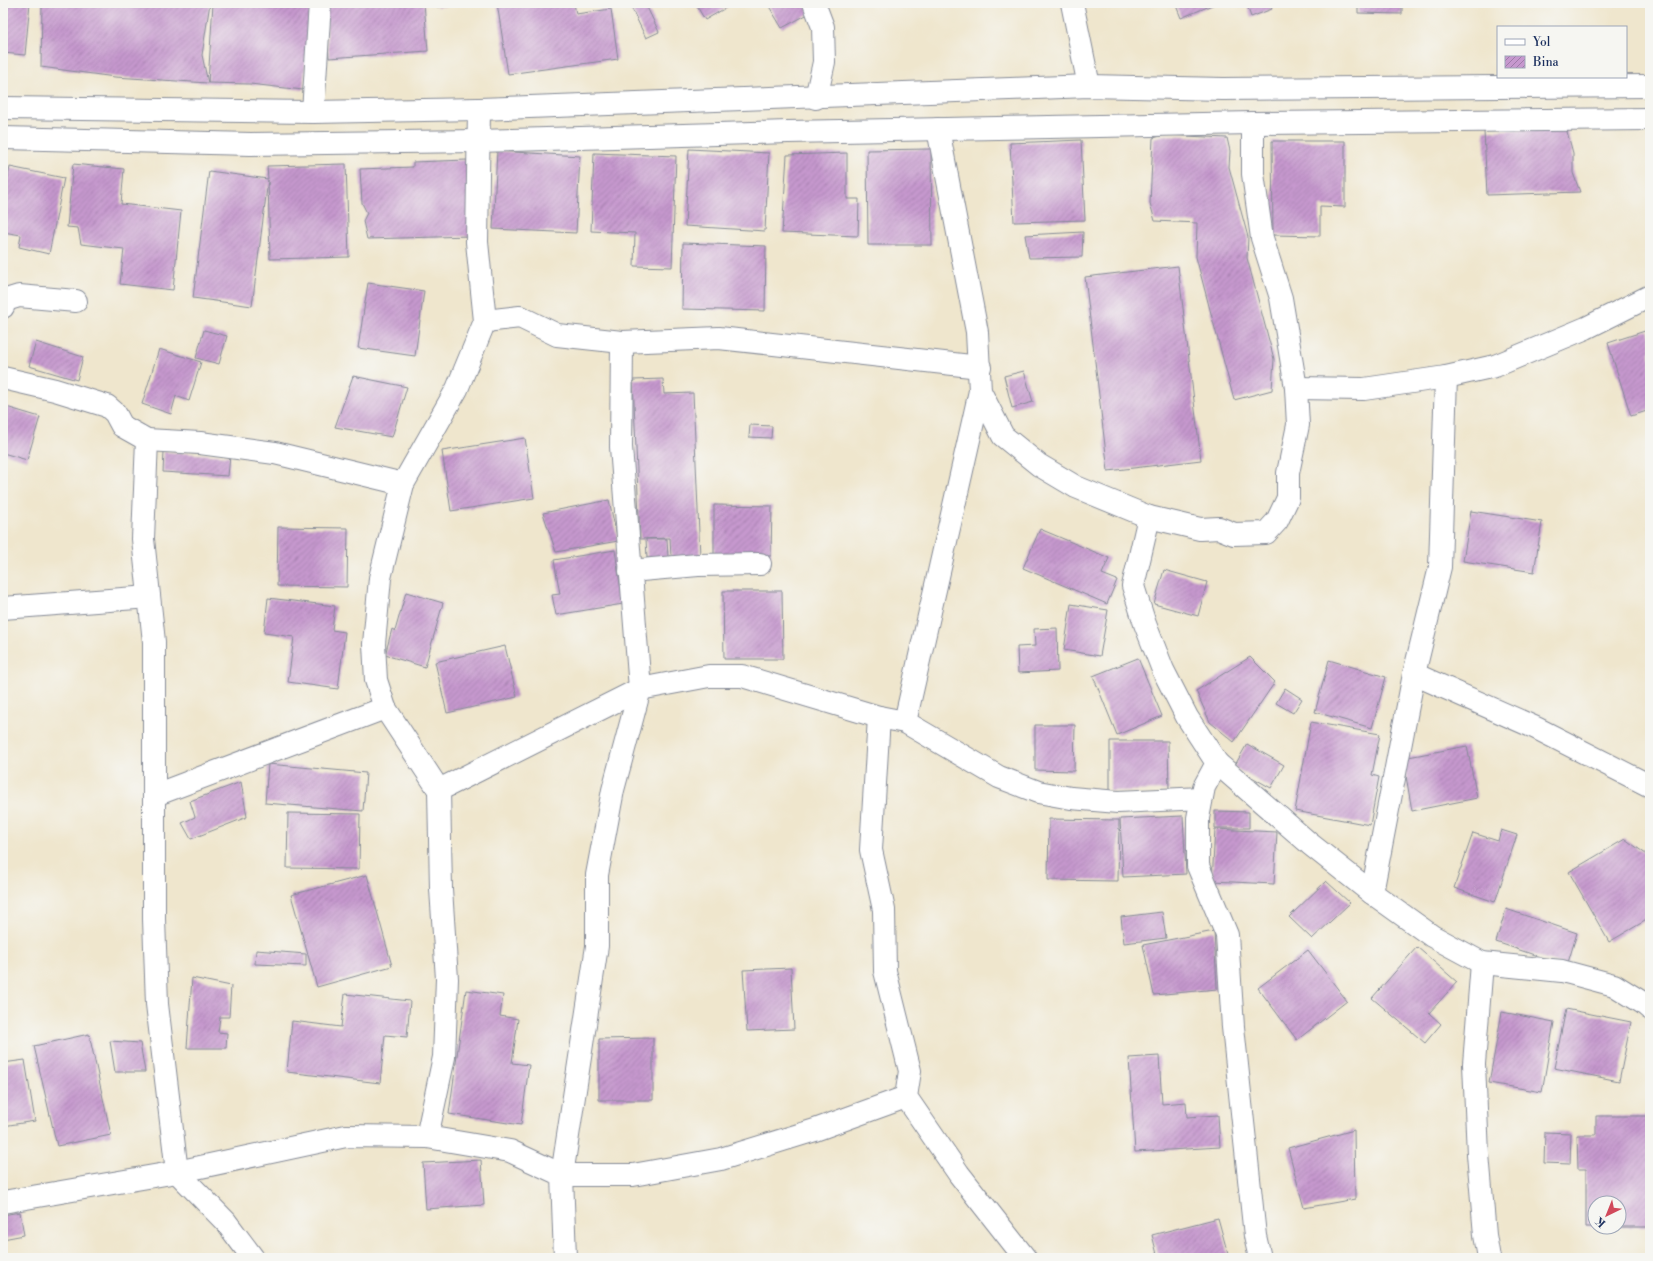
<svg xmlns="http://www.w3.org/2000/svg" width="1653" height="1261" viewBox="0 0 1653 1261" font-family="'Libre Bodoni',serif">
<defs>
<pattern id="building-hatch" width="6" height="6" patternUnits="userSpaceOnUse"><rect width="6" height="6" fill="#c698ce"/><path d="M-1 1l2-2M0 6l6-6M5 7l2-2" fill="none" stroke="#a07caa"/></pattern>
</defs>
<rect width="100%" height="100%" fill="#f6f6f2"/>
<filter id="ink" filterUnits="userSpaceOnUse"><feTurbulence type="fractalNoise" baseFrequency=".025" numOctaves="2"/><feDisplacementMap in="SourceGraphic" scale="8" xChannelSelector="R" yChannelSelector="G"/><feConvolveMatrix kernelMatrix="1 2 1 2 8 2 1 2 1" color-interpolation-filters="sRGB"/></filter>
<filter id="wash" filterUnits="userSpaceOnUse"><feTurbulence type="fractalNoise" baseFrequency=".012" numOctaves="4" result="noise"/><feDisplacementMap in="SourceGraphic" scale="16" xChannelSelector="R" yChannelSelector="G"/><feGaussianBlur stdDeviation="0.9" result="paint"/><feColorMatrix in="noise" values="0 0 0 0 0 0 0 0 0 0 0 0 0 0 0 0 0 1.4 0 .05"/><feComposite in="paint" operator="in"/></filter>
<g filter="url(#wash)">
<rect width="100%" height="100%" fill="#efe6cd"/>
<g id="blocks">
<g fill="url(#building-hatch)">
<path d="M3,3H30L25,55L3,53Z"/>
<path d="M42,3H210L202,55L208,83L115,77L41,67Z"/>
<path d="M213,3H311L303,90L250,84L208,83Z"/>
<path d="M325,3H424L428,51L329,58Z"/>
<path d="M436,3H465V4L437,7Z"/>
<path d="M497,3H574L576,14L611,9L618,59L508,74Z"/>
<path d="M629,3H645L659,32L646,38Z"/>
<path d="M695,3H734L705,20Z"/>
<path d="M767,3H804L810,13L782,28Z"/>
<path d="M1175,3H1217L1181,18Z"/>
<path d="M1246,3H1269L1272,9L1251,17Z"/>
<path d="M1358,3H1402V14L1358,13Z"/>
<path d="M1566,128L1573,153V173L1580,192L1487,195L1484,131Z"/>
<path d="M1165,135L1227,138L1230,151L1229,167L1248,237L1247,258L1274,359L1272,390L1234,400L1196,257L1197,223L1155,221L1150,203L1153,138Z"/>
<path d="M1081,140L1085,220L1014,222L1010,143Z"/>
<path d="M1272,141H1345V207L1320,206V236L1273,235Z"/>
<path d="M689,149L769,153L765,231L685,226Z"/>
<path d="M931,149L932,245H868L867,150Z"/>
<path d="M497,151L580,156L576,233L493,229Z"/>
<path d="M594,153L676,156L672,267L634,266L635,233L591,231Z"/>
<path d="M847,153V199H859L858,236L782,233L787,155Z"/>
<path d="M467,160L470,236L367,239L363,221L367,213L362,203L360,169L413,167V162Z"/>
<path d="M73,164L124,169L121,204L181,211L173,290L120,284L124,249L81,244L78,228L67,227Z"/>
<path d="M346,164L349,257L270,259L268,180L252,306L193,298L209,171L268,179L267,166Z"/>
<path d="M10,167L64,178L49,254L19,247L21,235L3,232V200Z"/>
<path d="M1083,232L1082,257L1029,258L1025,235Z"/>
<path d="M683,243L766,246L765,311L682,309Z"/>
<path d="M1178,266L1201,460L1108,471L1085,277Z"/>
<path d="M368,283L424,291L415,356L358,348Z"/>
<path d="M204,330L227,336L219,364L196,358Z"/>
<path d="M1648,330L1650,336V410L1631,416L1608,343Z"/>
<path d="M36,342L83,357L77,380L29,366Z"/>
<path d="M159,349L201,362L189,401L176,396L171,414L142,404Z"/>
<path d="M1024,371L1033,402L1012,408L1004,376Z"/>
<path d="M353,376L407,387L392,437L335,427Z"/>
<path d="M663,379L664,394L693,393L700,557L671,558L670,538L640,539L633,380Z"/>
<path d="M3,406L40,417L27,460L3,453Z"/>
<path d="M750,425L772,426L771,438L749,437Z"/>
<path d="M525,438L534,498L451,511L442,451Z"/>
<path d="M164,452L230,456L228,476L163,472Z"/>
<path d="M609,500L618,541L556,552L543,513Z"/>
<path d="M714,505L772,506L771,556L714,555Z"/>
<path d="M1471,511L1542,522L1534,572L1463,561Z"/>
<path d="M278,527L348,528L347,587L277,586Z"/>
<path d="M1040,529L1109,558L1102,574L1117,580L1107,604L1023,568Z"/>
<path d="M646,539H667L668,557L647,558Z"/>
<path d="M615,550L623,604L556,615L552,595L560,594L554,560Z"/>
<path d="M1164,570L1207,582L1198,616L1154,604Z"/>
<path d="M723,591H782L783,659H724Z"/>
<path d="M406,592L443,603L425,667L385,655L392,629L395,631Z"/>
<path d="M268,598L335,606L332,630L345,632L338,689L288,682L294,637L264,633Z"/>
<path d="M1071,604L1108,610L1100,656L1064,650Z"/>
<path d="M1057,628L1058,671L1018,673L1017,647L1035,646L1034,629Z"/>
<path d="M505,646L517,697L447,713L435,662Z"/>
<path d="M1250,657L1275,682L1234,742L1210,722L1196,691Z"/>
<path d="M1138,658L1162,716L1117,735L1093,676Z"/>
<path d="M1329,660L1386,677L1372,728L1315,712Z"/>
<path d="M1285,688L1302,699L1293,713L1276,703Z"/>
<path d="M1311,722L1380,734L1372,775L1379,777L1370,825L1295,811Z"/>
<path d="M1035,725H1075L1074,771L1035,770Z"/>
<path d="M1110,741H1168L1169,790L1110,791Z"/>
<path d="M1247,744L1284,765L1271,788L1234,767Z"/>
<path d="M1467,746L1477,798L1412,811L1403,758Z"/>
<path d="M268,764L366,773L363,811L265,803Z"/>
<path d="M241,782L247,817L191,839L182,823L195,817L190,801Z"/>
<path d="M1215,811L1249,812V828H1215Z"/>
<path d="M288,813L360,814L359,869L287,868Z"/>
<path d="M1183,816L1186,874L1123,877L1120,819Z"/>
<path d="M1049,819L1119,820L1118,881L1048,880Z"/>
<path d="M1215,829L1277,832L1274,884L1212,881Z"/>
<path d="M1501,830L1517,835L1495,902L1454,888L1473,833L1498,841Z"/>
<path d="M1625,839L1650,857V918L1609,942L1569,872Z"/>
<path d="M367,875L392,966L317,987L291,895Z"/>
<path d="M1326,881L1350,903L1312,939L1289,917Z"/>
<path d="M1506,909L1577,933L1567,966L1496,942Z"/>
<path d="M1162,912L1166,938L1124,943L1121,917Z"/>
<path d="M1214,931L1217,989L1154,995L1143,945Z"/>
<path d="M1417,947L1457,982L1429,1013L1441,1024L1425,1043L1372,998Z"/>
<path d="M256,950L306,954V966L255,964Z"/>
<path d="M1308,950L1347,1001L1297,1040L1258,988Z"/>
<path d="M791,968L794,1029L747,1031L743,970Z"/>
<path d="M192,978L231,986L229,1017H220L218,1032L227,1033L226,1048H187Z"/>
<path d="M466,990L503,995L500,1016L518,1019L512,1063L529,1065L521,1125L449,1114Z"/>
<path d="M345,994L410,1001L407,1037L385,1035L380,1083L287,1072L292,1021L341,1027Z"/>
<path d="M1566,1009L1631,1022L1619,1081L1554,1068Z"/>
<path d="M1502,1012L1554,1022L1542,1092L1489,1083Z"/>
<path d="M89,1034L111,1135L57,1146L34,1046Z"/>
<path d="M653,1038V1100H599V1039Z"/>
<path d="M110,1041L140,1043L145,1072H115Z"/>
<path d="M1159,1056L1162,1104L1186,1102L1187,1117L1218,1115L1220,1147L1135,1152L1129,1058Z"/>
<path d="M25,1060L35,1121L3,1126V1063Z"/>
<path d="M1596,1116H1650V1227H1619V1203H1595V1227H1586V1169H1578L1577,1135H1596Z"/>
<path d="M1354,1130L1355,1199L1304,1208L1288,1148Z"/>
<path d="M1545,1132L1571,1133L1570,1164L1544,1163Z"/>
<path d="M481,1160L484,1205L426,1209L423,1163Z"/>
<path d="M20,1212L24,1235L3,1239V1215Z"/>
<path d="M1218,1218L1229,1258H1158L1152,1235Z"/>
</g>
</g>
</g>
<g filter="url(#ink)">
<use href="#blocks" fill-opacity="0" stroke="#858a96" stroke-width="1"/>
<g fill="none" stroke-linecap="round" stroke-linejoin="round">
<defs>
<g id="minor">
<path d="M814,3L823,27L824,62L816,98"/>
<path d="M1072,3L1089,86"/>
<path d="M313,112L320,3"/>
<path d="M938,129L977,332L980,391L1003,436L1039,465L1076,487L1149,517L1200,529L1219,528L1234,534L1266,533L1277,521L1288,498V473L1298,425L1296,388L1281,298L1262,238L1253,174V123"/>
<path d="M3,307L6,300L19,296L76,301"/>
<path d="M485,321L520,317L557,335L622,342L719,338L980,367"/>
<path d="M622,342L621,447L640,689L613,790L597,875V946L562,1175H633L721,1159L815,1130L906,1097"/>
<path d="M3,378L55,390L107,406L115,413L122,426L147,440L143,539L154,642V919L157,1004L177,1172L226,1222L253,1258"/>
<path d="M1296,388L1364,389L1446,377L1495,366L1586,328L1650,296"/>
<path d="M147,440L200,443L275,453L403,484"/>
<path d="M1149,517L1133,586L1145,624L1163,670L1187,717L1217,763L1310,844L1372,893L1432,936L1482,963L1562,971L1614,985L1643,1003L1650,1009"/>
<path d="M630,571L698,565L760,564"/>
<path d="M3,608L149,597"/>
<path d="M1414,674L1536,728L1650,786"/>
<path d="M879,717L871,850L884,910L885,971L910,1071L906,1097L959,1174L1025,1258"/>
<path d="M905,722L980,391"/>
<path d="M1217,763L1204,787L1198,818V866L1227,935L1233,1027L1255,1236L1260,1258"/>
<path d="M439,790L640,689L709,676H742L879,717L905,722L999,777L1038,792L1071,798L1118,802L1202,798"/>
<path d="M155,795L385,708"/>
<path d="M1372,893L1414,674L1440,567L1446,377"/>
<path d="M1482,963L1474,1064L1478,1154L1485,1235L1489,1258"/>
<path d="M427,1137L444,1057L447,979L441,889L439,790L385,708L376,680L374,644L380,578L403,484L457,389L485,321L477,242L479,109"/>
<path d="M3,1202L177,1172L346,1136L427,1137L510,1151L562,1175L565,1258"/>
</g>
<g id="highway">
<path d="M3,108L313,112L479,109L1089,86L1223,89L1650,86"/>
<path d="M3,138L251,144L477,141L788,132L1253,123L1650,119"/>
</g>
</defs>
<use href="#minor" stroke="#858a96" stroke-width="24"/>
<use href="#highway" stroke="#858a96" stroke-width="24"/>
<use href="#minor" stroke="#fff" stroke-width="22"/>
<use href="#highway" stroke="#fff" stroke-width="22"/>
</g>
</g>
<rect width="1653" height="1261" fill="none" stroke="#f6f6f2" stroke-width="16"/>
<rect x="1497" y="26" width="130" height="52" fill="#f6f6f2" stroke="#9ea6b7"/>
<rect x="1505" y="39" width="20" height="6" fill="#ffffff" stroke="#9ea6b7"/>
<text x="1533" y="46" font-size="12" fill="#1b2f5e">Yol</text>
<rect x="1505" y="56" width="20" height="12" fill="url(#building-hatch)" stroke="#9ea6b7"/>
<text x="1533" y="66" font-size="12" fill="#1b2f5e">Bina</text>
<g transform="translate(1607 1215) rotate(223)"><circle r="19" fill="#f6f6f2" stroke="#9ea6b7"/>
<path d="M0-3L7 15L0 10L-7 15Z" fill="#d1495b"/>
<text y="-6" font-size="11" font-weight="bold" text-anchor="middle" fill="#1b2f5e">K</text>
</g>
</svg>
